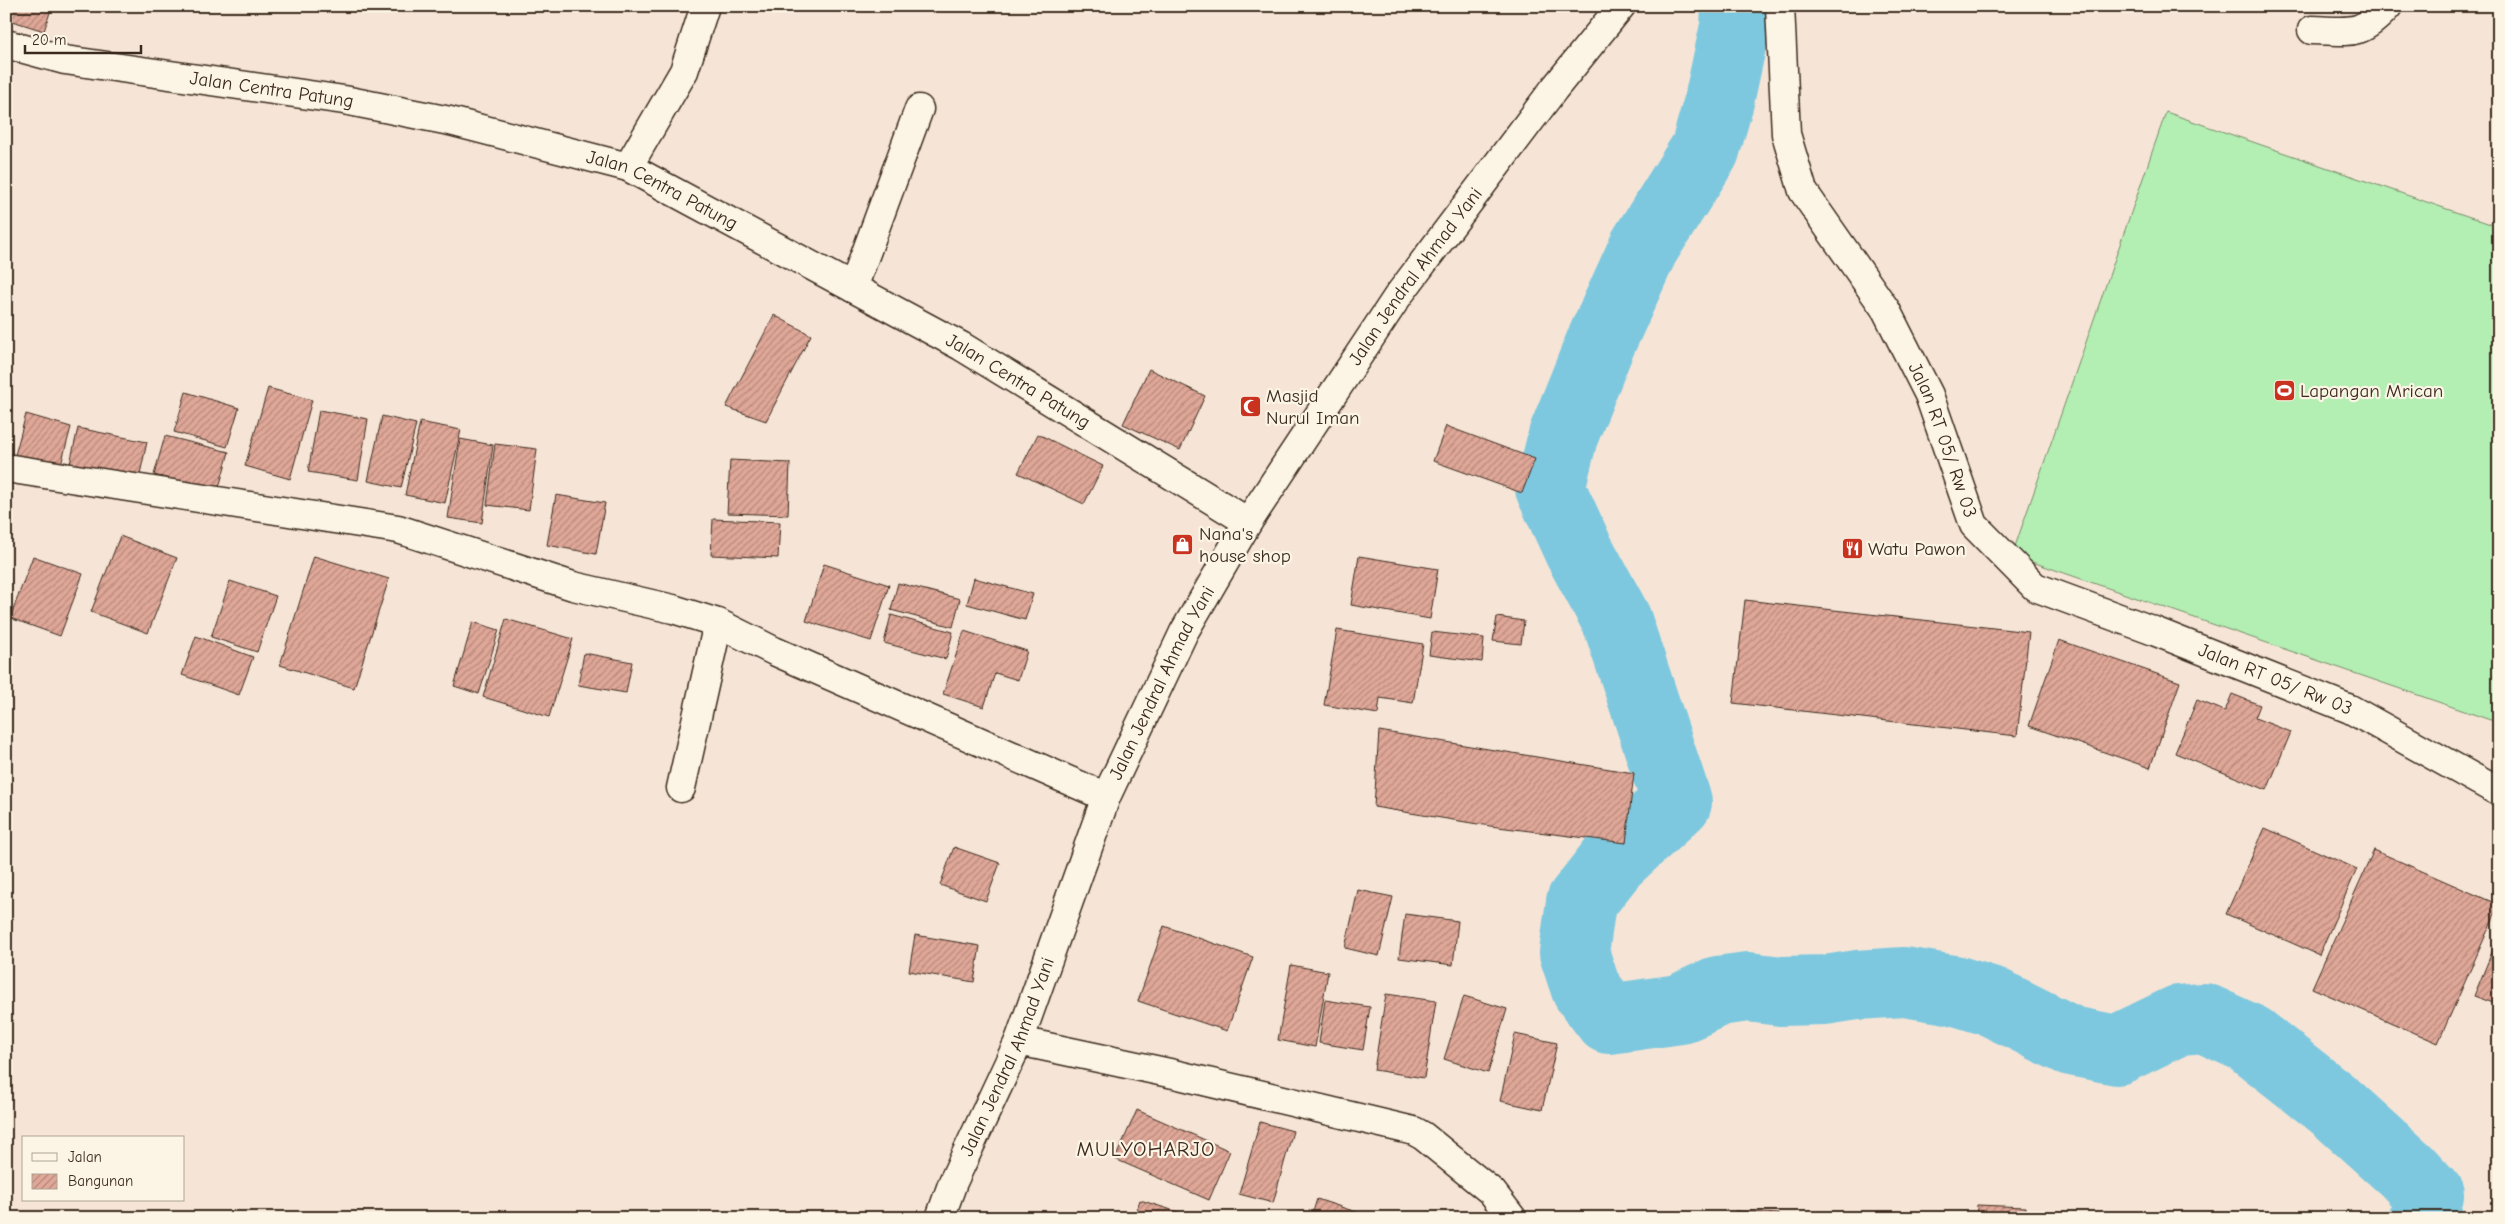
<svg xmlns="http://www.w3.org/2000/svg" width="2505" height="1224" viewBox="0 0 2505 1224" font-family="'Comic Neue',sans-serif">
<defs>
<pattern id="building-hatch" width="6" height="6" patternUnits="userSpaceOnUse" patternTransform="scale(1.25)"><rect width="6" height="6" fill="#dfa798"/><path d="M-1 1l2-2M0 6l6-6M5 7l2-2" fill="none" stroke="#b6887b"/></pattern>
</defs>
<rect width="100%" height="100%" fill="#f6e5d6"/>
<filter id="ink" filterUnits="userSpaceOnUse"><feTurbulence type="fractalNoise" baseFrequency=".02" numOctaves="2"/><feDisplacementMap in="SourceGraphic" scale="10" xChannelSelector="R" yChannelSelector="G"/><feConvolveMatrix kernelMatrix="1 2 1 2 8 2 1 2 1" color-interpolation-filters="sRGB"/></filter>
<g filter="url(#ink)">
<path fill="#b3eeb3" stroke="#778c68" d="M2166,112L2499,227V723L2012,555Z"/>
<g fill="none" stroke-linecap="round" stroke-linejoin="round">
<path stroke="#7ec8df" stroke-width="70" d="M1736,6L1735,27L1719,101L1705,150L1644,247L1600,344L1563,436L1550,488L1578,549L1617,621L1677,802L1613,861L1581,902L1574,953L1586,989L1609,1019L1680,1009L1718,991L1748,987L1781,991L1825,990L1857,985L1904,982L1954,990L1993,1002L2071,1041L2117,1050L2179,1020L2204,1018L2250,1039L2335,1106L2407,1171L2429,1195L2424,1218"/>
</g>
<g fill="url(#building-hatch)" stroke="#3b2a1e">
<path d="M6,6H52L44,31L6,19Z"/>
<path d="M774,315L811,335L766,421L726,407Z"/>
<path d="M1149,369L1205,396L1180,450L1123,424Z"/>
<path d="M268,388L312,400L290,479L245,466Z"/>
<path d="M186,392L239,408L227,447L174,432Z"/>
<path d="M319,410L368,419L358,480L308,472Z"/>
<path d="M26,414L71,427L59,472L14,459Z"/>
<path d="M382,416L416,424L401,488L368,481Z"/>
<path d="M420,422L461,430L445,503L405,495Z"/>
<path d="M1446,426L1535,459L1522,493L1433,461Z"/>
<path d="M78,428L147,442L138,483L69,468Z"/>
<path d="M1038,434L1103,466L1084,504L1018,473Z"/>
<path d="M165,436L229,452L218,491L154,475Z"/>
<path d="M460,439L493,445L482,523L448,518Z"/>
<path d="M495,444L537,449L529,510L487,505Z"/>
<path d="M730,460L790,463L788,515L727,513Z"/>
<path d="M556,495L605,503L596,554L547,545Z"/>
<path d="M713,519L780,522L778,558L711,555Z"/>
<path d="M120,536L177,558L148,633L91,612Z"/>
<path d="M33,556L83,574L60,636L10,618Z"/>
<path d="M314,556L389,579L354,688L280,665Z"/>
<path d="M1359,556L1438,569L1430,619L1351,605Z"/>
<path d="M824,564L889,585L871,641L806,621Z"/>
<path d="M974,578L1033,594L1025,620L967,604Z"/>
<path d="M230,581L276,596L257,652L211,637Z"/>
<path d="M898,583L960,599L953,627L891,610Z"/>
<path d="M1745,600L2029,632L2017,736L1733,703Z"/>
<path d="M891,615L953,632L946,659L884,643Z"/>
<path d="M1497,617L1524,621L1521,644L1493,641Z"/>
<path d="M506,619L573,639L549,717L483,697Z"/>
<path d="M473,622L499,630L479,694L454,686Z"/>
<path d="M1337,630L1423,644L1413,703L1380,698L1378,714L1324,705Z"/>
<path d="M964,631L1027,651L1018,680L995,673L984,707L943,694Z"/>
<path d="M1432,632L1484,638L1482,662L1429,655Z"/>
<path d="M196,636L253,657L239,695L182,675Z"/>
<path d="M2059,640L2180,682L2150,768L2029,726Z"/>
<path d="M584,653L632,662L626,693L578,685Z"/>
<path d="M2232,694L2260,705L2255,718L2291,732L2267,790L2175,753L2197,700L2225,711Z"/>
<path d="M1379,731L1634,773L1626,843L1490,826L1374,807Z"/>
<path d="M2265,828L2357,869L2319,955L2226,914Z"/>
<path d="M954,847L1000,863L986,901L940,885Z"/>
<path d="M2374,850L2499,905L2438,1043L2312,988Z"/>
<path d="M1358,890L1393,897L1379,956L1345,948Z"/>
<path d="M1405,914L1458,921L1453,965L1399,958Z"/>
<path d="M1164,926L1253,957L1227,1031L1138,1001Z"/>
<path d="M915,935L980,946L974,982L909,971Z"/>
<path d="M2499,935V1005L2474,996Z"/>
<path d="M1291,965L1328,972L1315,1047L1278,1040Z"/>
<path d="M1386,994L1436,1001L1424,1078L1374,1070Z"/>
<path d="M1464,996L1507,1009L1488,1073L1444,1059Z"/>
<path d="M1325,1000L1370,1007L1363,1050L1319,1043Z"/>
<path d="M1515,1034L1557,1043L1542,1110L1500,1101Z"/>
<path d="M1137,1110L1230,1151L1209,1200L1115,1159Z"/>
<path d="M1260,1122L1293,1131L1273,1203L1239,1194Z"/>
<path d="M1317,1199L1374,1218H1311Z"/>
<path d="M1140,1200L1197,1218H1134Z"/>
<path d="M1977,1205L2026,1207V1218H1976Z"/>
<path d="M1735,1211L1778,1214V1218H1735Z"/>
</g>
<g fill="none" stroke-linecap="round" stroke-linejoin="round">
<defs>
<g id="street">
<path id="s1" d="M1780,6L1786,134L1803,191L1886,310L1929,395L1974,525L2035,587L2154,631L2350,709L2499,792"/>
<path d="M2312,30C2351,31 2360,37 2388,6"/>
<path d="M628,167L684,71L705,6"/>
<path d="M853,288L919,109"/>
<path d="M6,468L398,529L573,586L673,609L718,623L774,651L1106,797"/>
<path d="M681,788L718,623"/>
<path d="M1019,1041L1174,1074L1414,1131L1423,1136L1492,1192L1512,1218"/>
</g>
<g id="secondary">
<path id="s2" d="M6,44L65,60L344,100L450,121L628,167L961,346L1248,522"/>
</g>
<g id="highway">
<path id="s3" d="M940,1218L953,1182L1019,1041L1106,797L1184,632L1248,522L1398,296L1554,89L1621,6"/>
</g>
</defs>
<use href="#street" stroke="#3b2a1e" stroke-width="31"/>
<use href="#secondary" stroke="#3b2a1e" stroke-width="31"/>
<use href="#highway" stroke="#3b2a1e" stroke-width="31"/>
<use href="#street" stroke="#fcf5e5" stroke-width="28"/>
<use href="#secondary" stroke="#fcf5e5" stroke-width="28"/>
<use href="#highway" stroke="#fcf5e5" stroke-width="28"/>
</g>
</g>
<defs>
<symbol id="stadium-square" viewBox="-11 -11 22 22"><rect x="-9" y="-9" width="18" height="18" rx="4" fill="#c8321e" stroke="#fcf5e5"/><path d="M0-5a6.5 5 0 1 0 0 10a6.5 5 0 1 0 0-10ZM-3.5-1.8h7v3.6h-7Z" fill="#fff"/></symbol>
<symbol id="mosque-square" viewBox="-11 -11 22 22"><rect x="-9" y="-9" width="18" height="18" rx="4" fill="#c8321e" stroke="#fcf5e5"/><path d="M3.5-4.9A6 6 0 1 0 3.5 4.9A5 5 0 1 1 3.5-4.9Z" fill="#fff"/></symbol>
<symbol id="shop-square" viewBox="-11 -11 22 22"><rect x="-9" y="-9" width="18" height="18" rx="4" fill="#c8321e" stroke="#fcf5e5"/><path d="M-5-2.5h2.3a2.7 3.5 0 0 1 5.4 0H5L5.5 6h-11ZM-1.5-2.5h3a1.5 2.3 0 0 0-3 0Z" fill="#fff"/></symbol>
<symbol id="restaurant-square" viewBox="-11 -11 22 22"><rect x="-9" y="-9" width="18" height="18" rx="4" fill="#c8321e" stroke="#fcf5e5"/><path d="M-5-6h1v4h1v-4h1v4h1v-4h1v5L-1.5 .5V6h-2V.5L-5-1ZM5-6V6H3V1.5H1.5Q1.5-4 5-6Z" fill="#fff"/></symbol>
</defs>
<g fill-rule="evenodd">
<use href="#stadium-square" x="2272" y="378" width="25" height="25"/>
<use href="#mosque-square" x="1238" y="394" width="25" height="25"/>
<use href="#shop-square" x="1170" y="532" width="25" height="25"/>
<use href="#restaurant-square" x="1840" y="536" width="25" height="25"/>
</g>
<g text-anchor="middle" dominant-baseline="central" stroke-width="4.5" stroke-linejoin="round" paint-order="stroke">
<g font-size="19" fill="#3b2a1e" stroke="#fcf5e5">
<text stroke="none"><textPath href="#s2" startOffset="270">Jalan Centra Patung</textPath></text>
<text stroke="none"><textPath href="#s2" startOffset="675">Jalan Centra Patung</textPath></text>
<text stroke="none"><textPath href="#s3" startOffset="1060">Jalan Jendral Ahmad Yani</textPath></text>
<text stroke="none"><textPath href="#s2" startOffset="1080">Jalan Centra Patung</textPath></text>
<text stroke="none"><textPath href="#s1" startOffset="475">Jalan RT 05/ Rw 03</textPath></text>
<text stroke="none"><textPath href="#s1" startOffset="910">Jalan RT 05/ Rw 03</textPath></text>
<text stroke="none"><textPath href="#s3" startOffset="580">Jalan Jendral Ahmad Yani</textPath></text>
<text stroke="none"><textPath href="#s3" startOffset="175">Jalan Jendral Ahmad Yani</textPath></text>
</g>
<g font-size="19" fill="#3b2a1e" stroke="#fcf5e5" text-anchor="start">
<text x="2300" y="391">Lapangan Mrican</text>
<text x="1266" y="396">Masjid<tspan x="1266" dy="22">Nurul Iman</tspan></text>
<text x="1199" y="534">Nana's<tspan x="1199" dy="22">house shop</tspan></text>
<text x="1868" y="549">Watu Pawon</text>
</g>
<g font-size="21" letter-spacing="1" fill="#3b2a1e" stroke="#fcf5e5">
<text x="1146" y="1149">MULYOHARJO</text>
</g>
</g>
<rect width="2505" height="1224" fill="none" stroke="#fcf5e5" stroke-width="25"/>
<rect x="12" y="12" width="2480" height="1199" fill="none" stroke="#3b2a1e" stroke-width="2" filter="url(#ink)"/>
<rect x="22" y="1136" width="162" height="65" fill="#fcf5e5" stroke="#afa495"/>
<rect x="32" y="1153" width="25" height="8" fill="#fcf5e5" stroke="#afa495"/>
<text x="68" y="1162" font-size="15" fill="#3b2a1e">Jalan</text>
<rect x="32" y="1174" width="25" height="15" fill="url(#building-hatch)" stroke="#afa495"/>
<text x="68" y="1186" font-size="15" fill="#3b2a1e">Bangunan</text>
<path d="M25 45v8h116v-8" fill="none" stroke="#3b2a1e" stroke-width="2.5"/>
<text x="32" y="45" font-size="15" fill="#3b2a1e" stroke="#fcf5e5" stroke-width="4" paint-order="stroke">20 m</text>
</svg>
